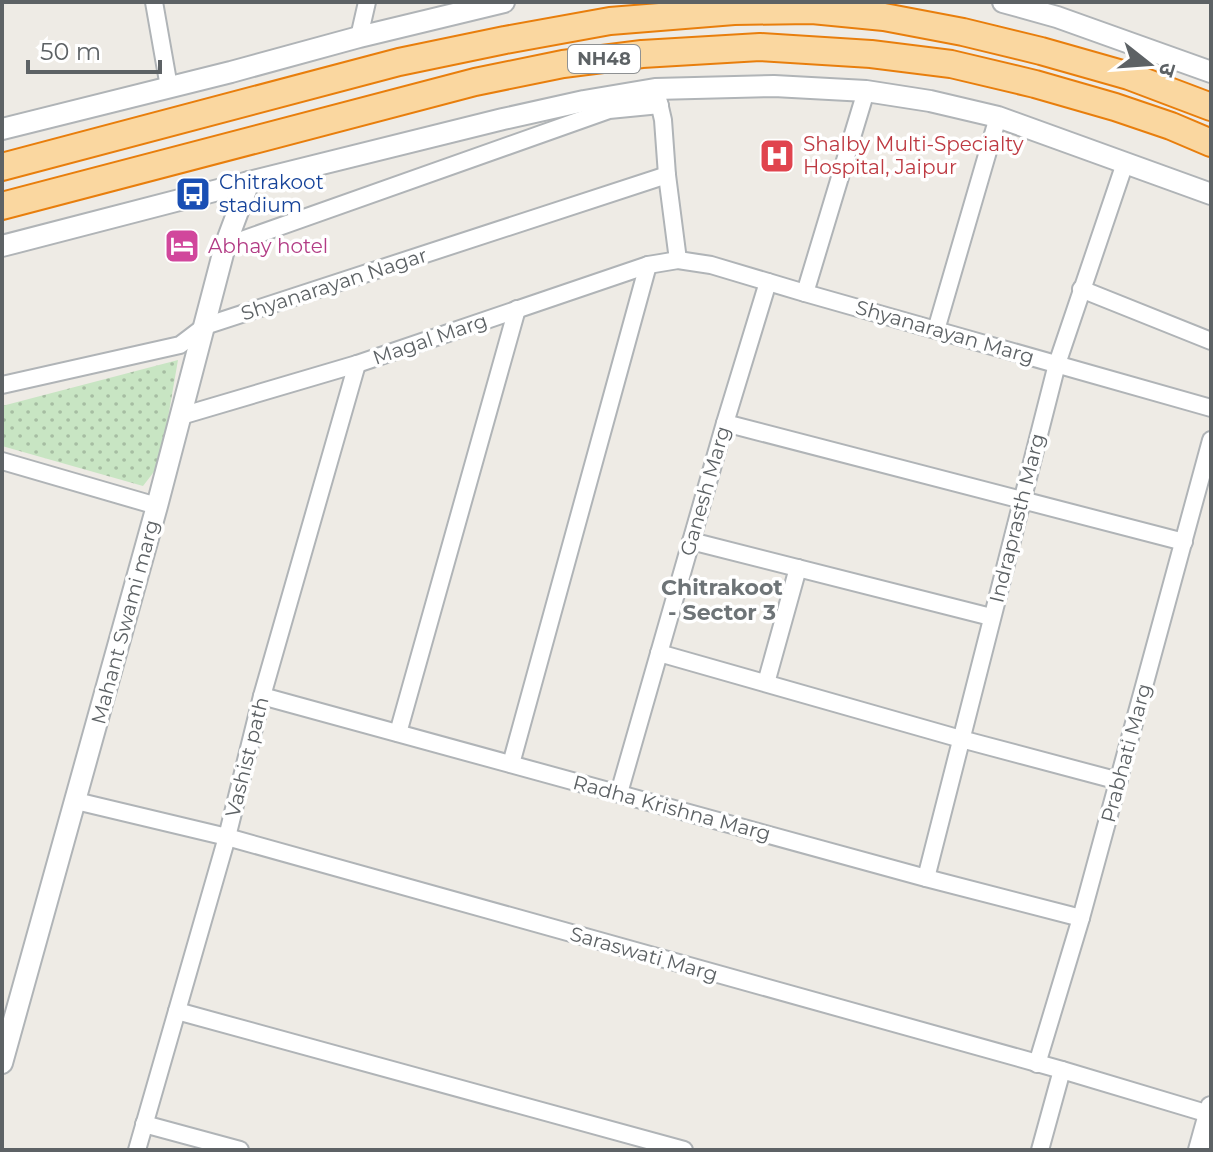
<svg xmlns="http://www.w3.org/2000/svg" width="1213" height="1152" viewBox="0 0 1213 1152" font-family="Montserrat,'Noto Sans Devanagari',sans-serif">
<defs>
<pattern id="park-dots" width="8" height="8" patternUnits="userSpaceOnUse" patternTransform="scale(2)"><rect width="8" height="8" fill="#c8e5c3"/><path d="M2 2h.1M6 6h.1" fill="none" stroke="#a6bda2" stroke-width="1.8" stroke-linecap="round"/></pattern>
</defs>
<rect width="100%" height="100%" fill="#eeebe5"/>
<path fill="url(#park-dots)" d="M178,360L160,464L143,486L2,446V406Z"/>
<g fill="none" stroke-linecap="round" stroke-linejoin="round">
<defs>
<g id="minor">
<path d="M154,2L169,87"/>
<path d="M359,37L367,2"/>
<path d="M657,94L663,120L667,175L678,260"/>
<path d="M225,246L609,110L660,105"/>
<path d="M1081,289L1211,341"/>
<path d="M805,293L866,91"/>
<path d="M936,330L998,117"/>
<path d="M2,385L180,345L205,326L667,175"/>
<path d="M181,416L357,364L648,265L678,260L711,265L805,293L1211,408"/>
<path d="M725,423L1184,542"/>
<path d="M2,461L157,506"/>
<path d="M691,541L991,617"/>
<path d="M659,653L961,739L1119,781"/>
<path d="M766,683L798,568"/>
<path d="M262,696L926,878L1081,918"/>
<path d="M398,733L517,309"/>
<path d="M511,764L648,265"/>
<path d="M619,793L725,423L768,282"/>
<path d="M76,801L227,837L1062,1070L1209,1114"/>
<path d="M926,878L1057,364L1125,163"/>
<path d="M177,1011L684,1150"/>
<path d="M1037,1064L1081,918L1211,440"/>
<path d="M144,1124L240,1150"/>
<path d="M137,1150L227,837L262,696L357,364"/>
<path d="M1040,1150L1062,1070"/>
</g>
<g id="tertiary">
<path d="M1003,2L1057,17L1211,72"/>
<path d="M2,129L231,72L359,37L504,2"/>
<path d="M2,246L249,182L503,119L584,101L655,89L774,86L866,91L930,101L998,117L1211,194"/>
<path d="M2,1063L157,506L225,246L249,182"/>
<path d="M1199,1150L1211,1107"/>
</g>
<g id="trunk">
<path d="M2,167L399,62L505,40L610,21L734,11L812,10L884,17L963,32L1041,51L1129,76L1211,107"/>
<path d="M2,206L475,82L563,64L642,54L760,47L871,54L951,64L1035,84L1115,107L1171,126L1211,143"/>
</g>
</defs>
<use href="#minor" stroke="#b0b4b7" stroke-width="20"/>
<use href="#tertiary" stroke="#b0b4b7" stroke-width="24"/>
<use href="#trunk" stroke="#e87e0c" stroke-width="30"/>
<use href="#minor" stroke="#fff" stroke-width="16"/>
<use href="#tertiary" stroke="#fff" stroke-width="20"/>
<use href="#trunk" stroke="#fad7a0" stroke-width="26"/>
</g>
<defs>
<symbol id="hospital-square" viewBox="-11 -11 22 22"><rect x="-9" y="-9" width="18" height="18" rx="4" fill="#e0444e" stroke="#fff"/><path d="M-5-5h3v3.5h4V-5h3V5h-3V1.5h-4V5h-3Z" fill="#fff"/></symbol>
<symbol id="bus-square" viewBox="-11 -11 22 22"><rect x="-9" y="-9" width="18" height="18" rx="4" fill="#1a4fb4" stroke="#fff"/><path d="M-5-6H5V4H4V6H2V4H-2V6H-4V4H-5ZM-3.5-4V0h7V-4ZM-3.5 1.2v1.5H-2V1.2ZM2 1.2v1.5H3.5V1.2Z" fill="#fff"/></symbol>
<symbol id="hotel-square" viewBox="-11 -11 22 22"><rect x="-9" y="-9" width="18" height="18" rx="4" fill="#d1479c" stroke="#fff"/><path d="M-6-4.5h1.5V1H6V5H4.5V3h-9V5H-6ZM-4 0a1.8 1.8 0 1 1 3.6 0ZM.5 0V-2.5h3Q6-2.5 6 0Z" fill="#fff"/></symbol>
</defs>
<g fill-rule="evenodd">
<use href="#hospital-square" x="757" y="136" width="40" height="40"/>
<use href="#bus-square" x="173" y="174" width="40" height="40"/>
<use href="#hotel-square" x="162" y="226" width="40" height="40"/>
</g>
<g text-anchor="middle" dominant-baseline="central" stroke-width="7" stroke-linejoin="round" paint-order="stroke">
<rect fill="#fff" stroke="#8e9193" stroke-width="2" x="568" y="45" width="72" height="28" rx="6"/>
<g font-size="18" font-weight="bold" fill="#5d6265">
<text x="604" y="59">NH48</text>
</g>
<g font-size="20" fill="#be3a42" stroke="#fff" text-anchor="start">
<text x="803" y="144">Shalby Multi-Specialty<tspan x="803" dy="23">Hospital, Jaipur</tspan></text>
</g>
<g font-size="20" fill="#164399" stroke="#fff" text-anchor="start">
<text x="219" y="182">Chitrakoot<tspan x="219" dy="23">stadium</tspan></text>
</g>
<g font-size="20" fill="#b23c85" stroke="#fff" text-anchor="start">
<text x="208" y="246">Abhay hotel</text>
</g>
<g font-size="20" fill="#5d6265" stroke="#fff">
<text transform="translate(334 284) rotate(-18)">Shyanarayan Nagar</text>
<text transform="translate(945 332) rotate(16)">Shyanarayan Marg</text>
<text transform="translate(430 339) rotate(-19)">Magal Marg</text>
<text transform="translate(705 491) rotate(-74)">Ganesh Marg</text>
<text transform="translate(1017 518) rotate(-76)">Indraprasth Marg</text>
<text transform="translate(125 622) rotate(-75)">Mahant Swami marg</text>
<text transform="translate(1126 753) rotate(-75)">Prabhati Marg</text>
<text transform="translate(247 757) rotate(-76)">Vashist path</text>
<text transform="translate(672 808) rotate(15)">Radha Krishna Marg</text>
<text transform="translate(644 954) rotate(16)">Saraswati Marg</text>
</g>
<g font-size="22" font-weight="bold" fill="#6e7477" stroke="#fff">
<text x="722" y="587">Chitrakoot<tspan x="722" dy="25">- Sector 3</tspan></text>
</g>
</g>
<rect width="1213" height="1152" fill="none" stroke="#5d6265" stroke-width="8"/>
<g transform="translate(1149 64) rotate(107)" stroke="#ffffff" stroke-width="6" paint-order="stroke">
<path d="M0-6L14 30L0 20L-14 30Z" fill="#5d6265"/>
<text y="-12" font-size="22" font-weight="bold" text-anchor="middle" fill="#5d6265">उ</text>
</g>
<path d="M28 60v12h132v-12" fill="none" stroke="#5d6265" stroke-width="4"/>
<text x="40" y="60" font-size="24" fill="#5d6265" stroke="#ffffff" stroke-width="6" paint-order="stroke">50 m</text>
</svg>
